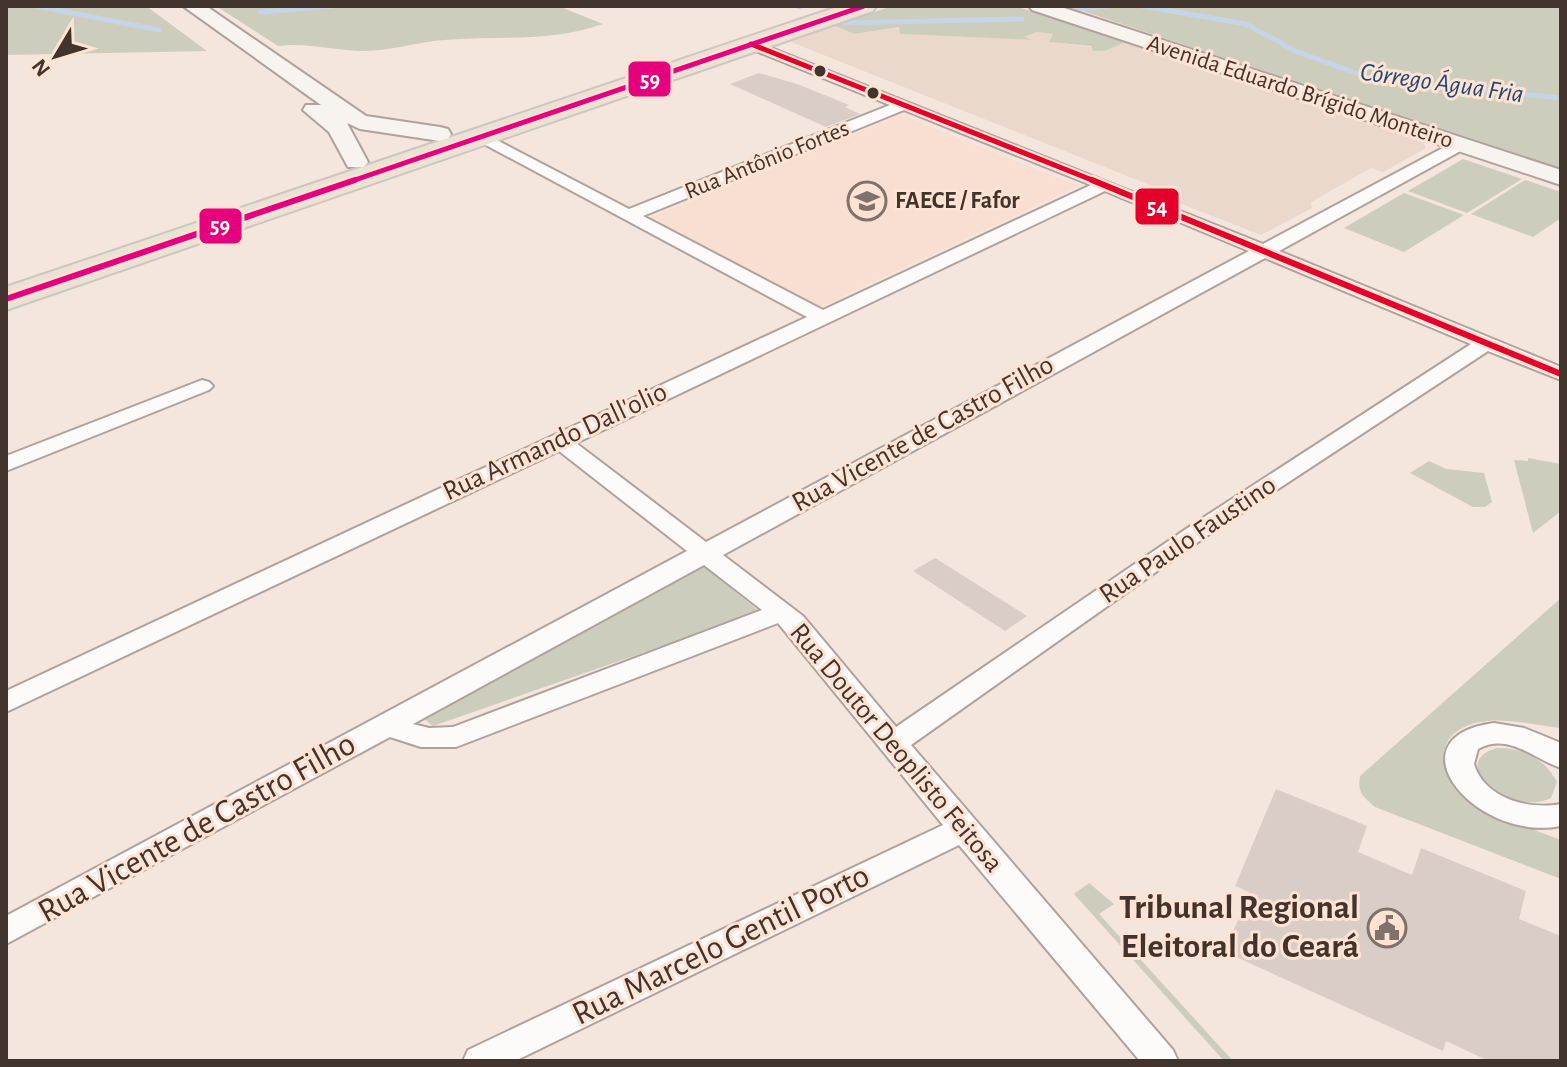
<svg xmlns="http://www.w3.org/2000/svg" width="1567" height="1067" viewBox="0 0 1567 1067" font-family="'Alegreya Sans',sans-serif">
<rect width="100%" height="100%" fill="#f4e5dd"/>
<path fill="#ead8cc" d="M831,26L854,34L900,27V34L1033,40L1024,38L1026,34L1037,32L1054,34L1050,42L1091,47L1093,51H1105L1125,42L1414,139L1423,142L1426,148L1383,172L1371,168L1311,202L1312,208L1261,235L1174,201L1180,197L791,42Z"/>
<path fill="#f8dfd1" d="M901,115L1078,186L820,307L651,217Z"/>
<g fill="#cdcdbe">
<path d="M6,6H146L207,51L6,55Z"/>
<path d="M216,6H558L603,24C548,43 501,35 444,40C417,42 391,51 364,51C335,51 307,42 278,46Z"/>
<path d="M892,6H1015L1125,42L1105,51H1093L1091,46L1049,42L1053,34L1037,32L1024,37L1033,40L900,34L899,27L854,34L834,26Z"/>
<path d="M1068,6H1561V171Z"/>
<path d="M1463,159L1522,179L1467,213L1408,191Z"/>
<path d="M1525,180L1561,192V218L1533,237L1471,214Z"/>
<path d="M1404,193L1464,215L1404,252L1344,228Z"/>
<path d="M1528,458L1561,464V511L1533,533L1514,460L1528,461Z"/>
<path d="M1429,461L1446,469L1484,473L1492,502L1485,507H1473L1410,473Z"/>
<path d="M703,565L760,612L433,726L417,713Z"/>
<path d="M1561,598V728C1537,725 1511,719 1487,721C1470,723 1453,729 1446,745C1429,792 1530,829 1561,840V879L1375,807C1363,797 1357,792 1360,776Z"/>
<path d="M1497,748C1523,748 1544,758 1557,782L1551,798C1509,818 1445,762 1497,748Z"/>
<path d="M1089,883L1114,904L1099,914L1233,1061H1224L1074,894Z"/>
</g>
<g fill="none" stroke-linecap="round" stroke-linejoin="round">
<g stroke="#c6d4e5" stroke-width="5">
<path d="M36,6L159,30"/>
<path d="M797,6L800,7"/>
<path d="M1142,6L1246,24L1295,51L1372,79L1561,98"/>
<path d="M1071,10L1107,6"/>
<path d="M261,12L334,6"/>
<path d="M844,23L1022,19"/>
</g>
</g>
<g fill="#dacdc6">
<path d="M759,73L797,84L849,105L845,107L860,114L826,127L730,84Z"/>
<path d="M935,558L1027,616L1005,631L913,571Z"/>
<path d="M1276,789L1367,826L1358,852L1412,875L1421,848L1526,891L1519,919L1561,936V1061H1489L1446,1041L1443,1051L1225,952L1249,892L1235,886Z"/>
</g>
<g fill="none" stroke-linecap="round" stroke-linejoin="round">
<defs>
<g id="street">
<path d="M751,40L1263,244L1454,142H1466V148L1279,251L1561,367V380L1488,351L1208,535L911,745L1173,1050L1178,1061H1140L959,845L515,1061H463L468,1050L943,825L778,623L456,747H421L390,737L6,944V916L687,551L559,451L6,712V691L807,317L471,137L473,134H485L629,209L890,105L746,47V41ZM904,110L1091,185L823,310L643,216ZM1105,191L1249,251L706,542L576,443ZM1265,258L1471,344L1192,525L896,727L803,616L723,555ZM704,565L762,610L453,727L429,728L413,724Z"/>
<path d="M202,380L209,382L213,386L209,390L6,471V456Z"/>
<path d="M1494,723L1524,728L1561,743V768C1534,759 1508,732 1478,749L1474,764C1485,799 1529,810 1561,804V826C1475,843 1388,737 1494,723Z"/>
</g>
<g id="secondary">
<path d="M183,6H206L366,116L440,127L448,129L451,134L448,139L440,141L360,129L347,123L368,162L364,167H348L329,132L303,110L306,105H321Z"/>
<path d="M1029,6H1058L1561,170V185L1032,10Z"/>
</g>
<path id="highway" d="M840,6H876L873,11L6,310V287Z"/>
</defs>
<use href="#street" stroke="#afa29c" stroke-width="4"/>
<use href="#secondary" stroke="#afa29c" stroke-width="4"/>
<use href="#highway" stroke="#cec5c1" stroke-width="4"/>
<use href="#street" fill="#fdfbfa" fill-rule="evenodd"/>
<use href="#secondary" fill="#f7f3ee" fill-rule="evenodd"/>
<use href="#highway" fill="#eae2d3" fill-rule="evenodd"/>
<defs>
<path id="bus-1-far1" d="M751,44L1097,182"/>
<path id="bus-1" d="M1092,180L1561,374"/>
<path id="bus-2-far1" d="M349,182L864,6"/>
<path id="bus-2" d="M6,299L355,180"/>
</defs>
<use href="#bus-1-far1" stroke="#fee2d3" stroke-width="9"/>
<use href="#bus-1" stroke="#fee2d3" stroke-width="11"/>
<use href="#bus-2-far1" stroke="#fee2d3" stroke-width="9"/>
<use href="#bus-2" stroke="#fee2d3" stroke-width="11"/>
<use href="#bus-1-far1" stroke="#e4002b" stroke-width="5"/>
<use href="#bus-1" stroke="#e4002b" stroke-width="6"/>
<use href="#bus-2-far1" stroke="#e5007d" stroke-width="5"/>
<use href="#bus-2" stroke="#e5007d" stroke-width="6"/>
</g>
<defs>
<symbol id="university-ring" viewBox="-11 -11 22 22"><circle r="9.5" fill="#fee2d3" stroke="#80726a" stroke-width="1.5"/><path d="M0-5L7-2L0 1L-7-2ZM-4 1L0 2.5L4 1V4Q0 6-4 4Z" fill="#80726a"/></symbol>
<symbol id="civic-ring" viewBox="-11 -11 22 22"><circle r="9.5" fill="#fee2d3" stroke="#80726a" stroke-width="1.5"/><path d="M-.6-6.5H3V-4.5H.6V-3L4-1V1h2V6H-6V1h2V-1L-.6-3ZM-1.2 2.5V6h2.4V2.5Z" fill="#80726a"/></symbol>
</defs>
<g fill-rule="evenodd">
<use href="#university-ring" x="845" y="179" width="44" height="44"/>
<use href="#civic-ring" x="1365" y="906" width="44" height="44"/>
</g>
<g fill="#41342c" stroke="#fee2d3" stroke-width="3">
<circle cx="820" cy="71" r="7"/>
<circle cx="873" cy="93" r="7"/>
</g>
<g text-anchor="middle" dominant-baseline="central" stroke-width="6" stroke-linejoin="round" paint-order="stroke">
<g font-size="24" fill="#41342c" stroke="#fee2d3">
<text transform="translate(1300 92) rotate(18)">Avenida Eduardo Brígido Monteiro</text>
<text transform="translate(767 160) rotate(-22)">Rua Antônio Fortes</text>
</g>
<g font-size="24" font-weight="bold" fill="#41342c" stroke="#fee2d3" text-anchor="start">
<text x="895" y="201">FAECE / Fafor</text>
</g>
<g font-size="26" font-style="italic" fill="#23496e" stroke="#fee2d3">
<text transform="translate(1442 83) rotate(8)">Córrego Água Fria</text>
</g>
<g font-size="28" fill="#41342c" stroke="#fee2d3">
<text transform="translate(923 434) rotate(-29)">Rua Vicente de Castro Filho</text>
<text transform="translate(555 442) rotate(-25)">Rua Armando Dall'olio</text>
<text transform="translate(1188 540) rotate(-34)">Rua Paulo Faustino</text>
<text transform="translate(896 748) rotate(50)">Rua Doutor Deoplisto Feitosa</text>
</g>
<g font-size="34" fill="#41342c" stroke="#fee2d3">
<text transform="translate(197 828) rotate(-29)">Rua Vicente de Castro Filho</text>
<text transform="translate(721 945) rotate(-26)">Rua Marcelo Gentil Porto</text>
</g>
<g font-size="34" font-weight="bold" fill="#41342c" stroke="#fee2d3" text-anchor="end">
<text x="1359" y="908">Tribunal Regional<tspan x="1359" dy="39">Eleitoral do Ceará</tspan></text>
</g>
</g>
<g stroke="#fee2d3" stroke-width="3">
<rect x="627" y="60" width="45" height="38" rx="8" fill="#e5007d"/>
<rect x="1134" y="187" width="46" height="39" rx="8" fill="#e4002b"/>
<rect x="198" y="207" width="45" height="38" rx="8" fill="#e5007d"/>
</g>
<g font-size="22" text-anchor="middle" font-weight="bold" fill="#fff">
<text x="650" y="87">59</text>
<text x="1157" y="214">54</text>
<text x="220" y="233">59</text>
</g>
<rect width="1567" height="1067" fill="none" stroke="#41342c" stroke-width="16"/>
<g transform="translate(56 56) rotate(232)" stroke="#fee2d3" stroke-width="6" paint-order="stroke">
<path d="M0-6L14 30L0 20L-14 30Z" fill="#41342c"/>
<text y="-12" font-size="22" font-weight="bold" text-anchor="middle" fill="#41342c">N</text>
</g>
</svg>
